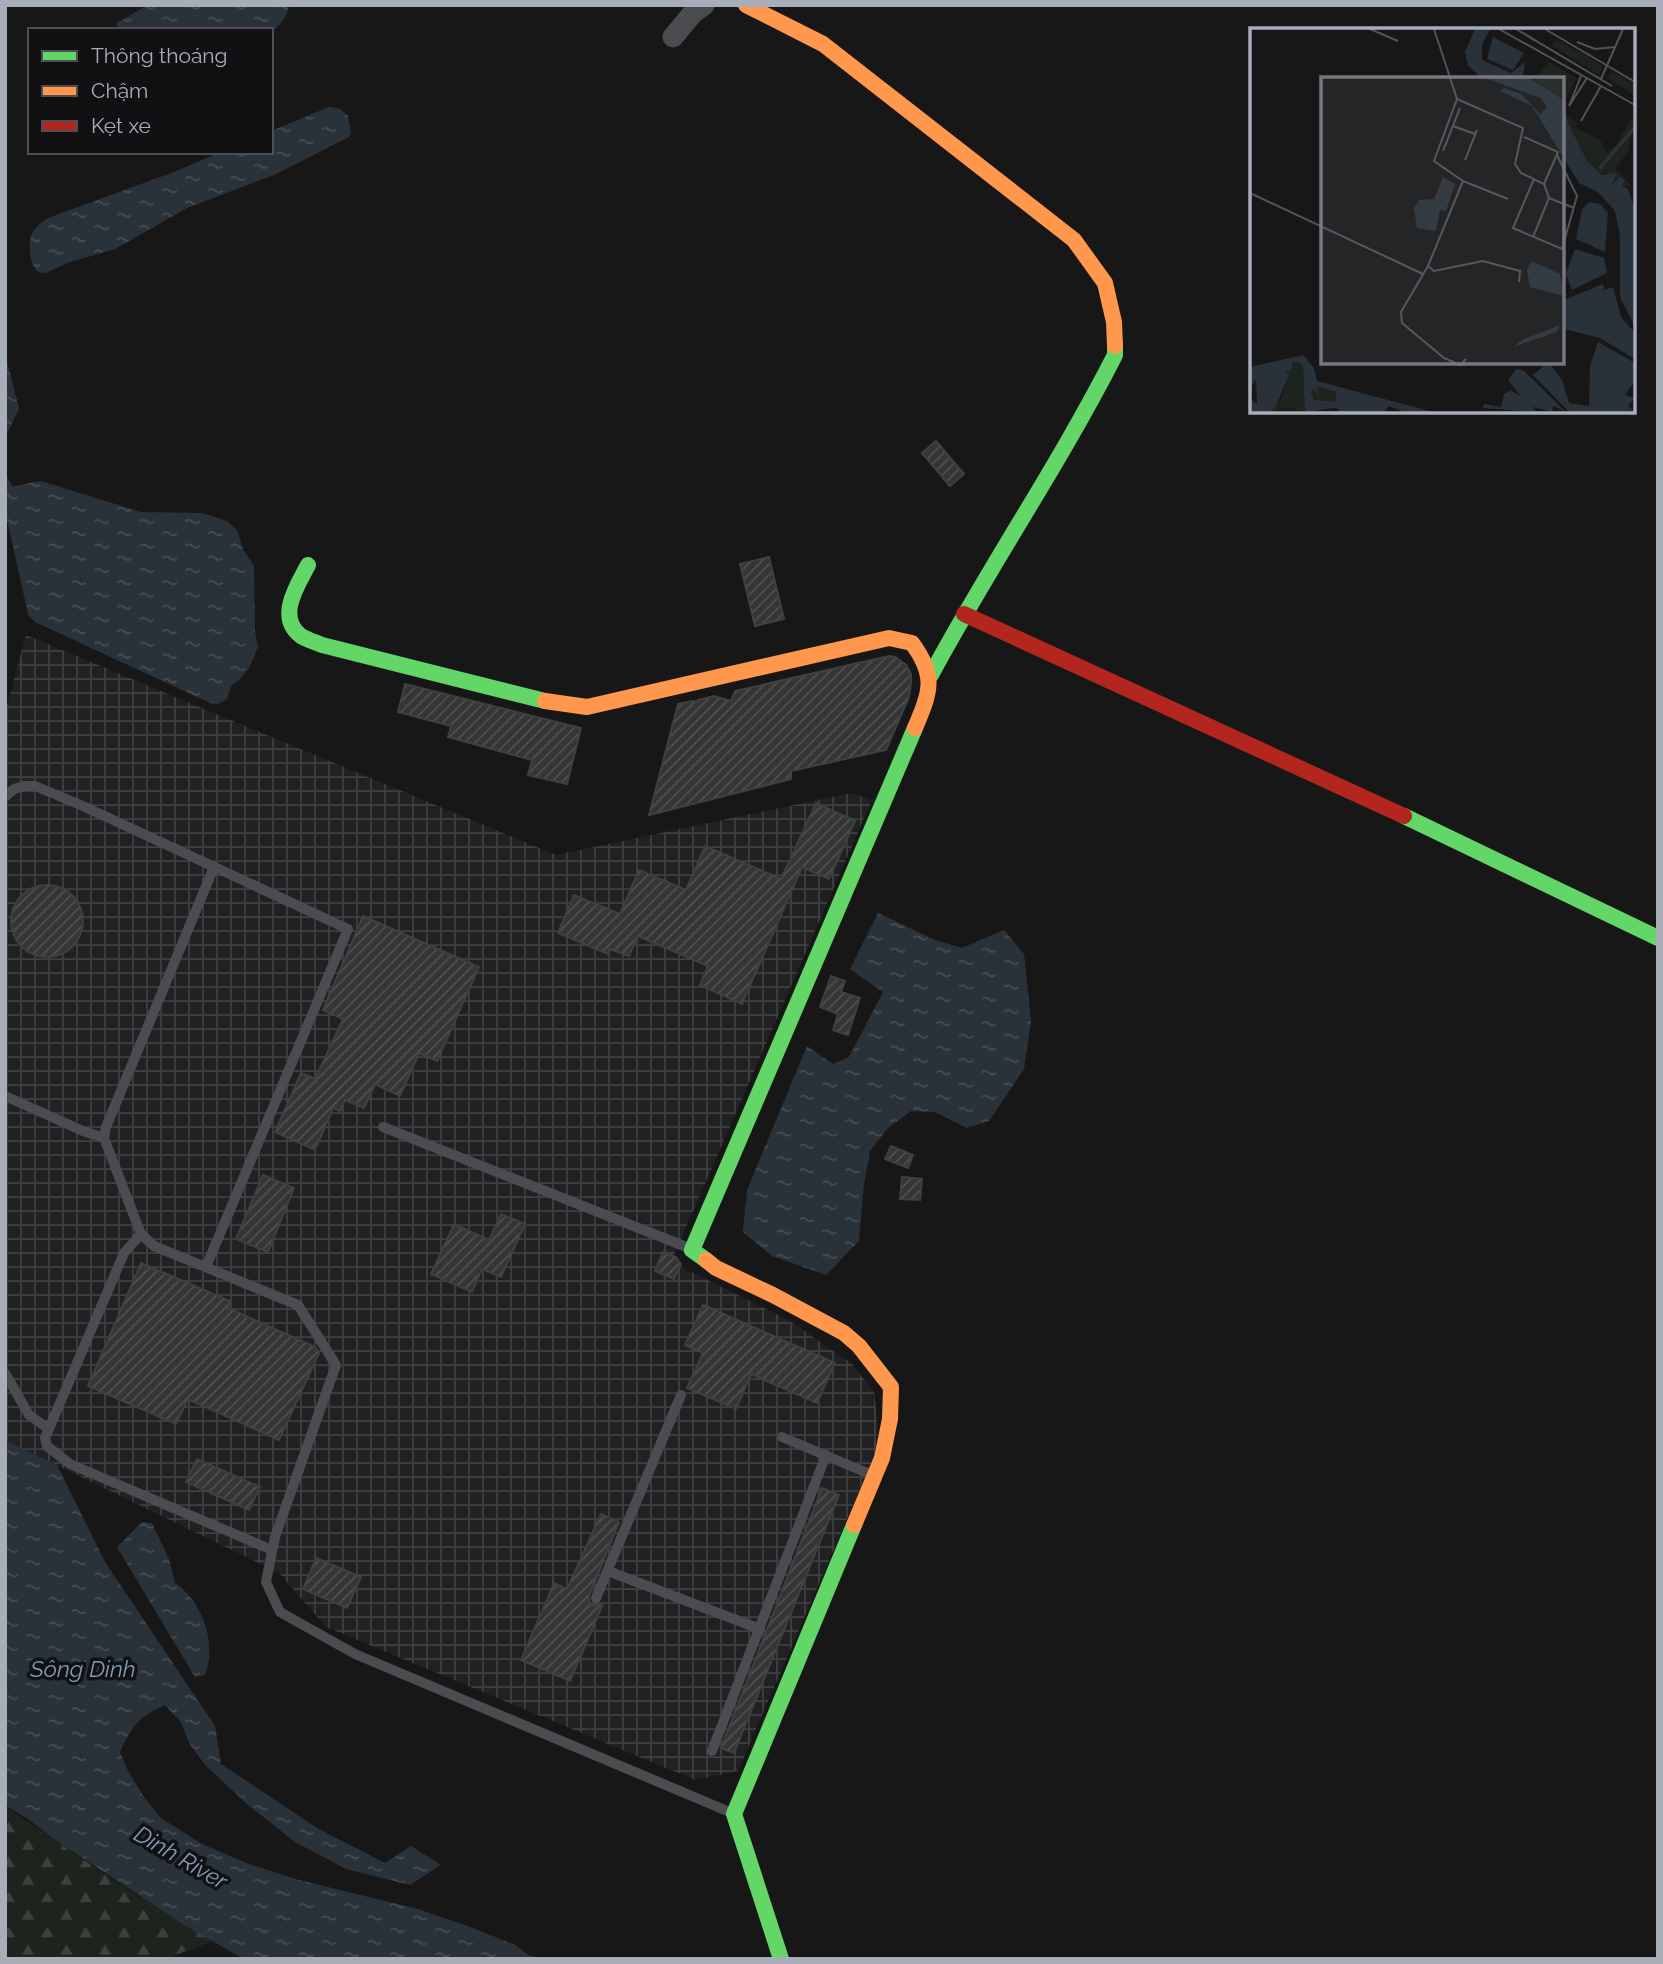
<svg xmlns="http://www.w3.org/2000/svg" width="1663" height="1964" viewBox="0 0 1663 1964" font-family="Raleway,sans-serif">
<defs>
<pattern id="industrial-grid" width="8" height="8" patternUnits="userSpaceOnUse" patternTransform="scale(1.75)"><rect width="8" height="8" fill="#212123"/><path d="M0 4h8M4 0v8" fill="none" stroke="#3e3f41"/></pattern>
<pattern id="forest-firs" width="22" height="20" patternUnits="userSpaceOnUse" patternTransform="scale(1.75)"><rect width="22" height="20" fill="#1d241e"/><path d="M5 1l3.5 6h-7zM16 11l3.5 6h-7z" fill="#3b413d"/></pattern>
<pattern id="water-ripples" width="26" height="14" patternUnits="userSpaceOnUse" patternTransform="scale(1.75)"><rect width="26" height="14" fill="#2a3239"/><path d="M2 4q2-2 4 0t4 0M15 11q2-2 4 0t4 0" fill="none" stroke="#464d54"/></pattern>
<pattern id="building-hatch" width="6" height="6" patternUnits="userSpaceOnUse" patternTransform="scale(1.75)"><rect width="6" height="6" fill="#353536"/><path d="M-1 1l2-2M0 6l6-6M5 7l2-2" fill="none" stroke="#4f5051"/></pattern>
</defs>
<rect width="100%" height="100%" fill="#171717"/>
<path fill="url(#industrial-grid)" d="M26,635L556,855L851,793L872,800L671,1262L790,1321L851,1363L874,1391L878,1429L875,1454L738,1771L695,1780L326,1627L279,1573L5,1440V713Z"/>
<path fill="url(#forest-firs)" d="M5,1806C74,1853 141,1901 214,1941L175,1955L171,1959H5Z"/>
<g fill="url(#water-ripples)">
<path d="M148,5H289C288,16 280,26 271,32V30H120L117,27V23Z"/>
<path d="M329,107L340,109L348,116L351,133L349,137L274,175L187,208L115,249L67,263L46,273L38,272C30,264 27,245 32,234C35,227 41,223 48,218L174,172L221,152H271V131Z"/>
<path d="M5,353L19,409L5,438Z"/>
<path d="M5,473L12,486C24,486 33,480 44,482L141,512L202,513L227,521L237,530L243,549L254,566L255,632L258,647L249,668L241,678L231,686L227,699L218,704L210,703L35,622L28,615L27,609L5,511Z"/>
<path d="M878,913L935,940L962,948L1004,930L1024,954L1031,1022L1024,1069L989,1121L967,1128L935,1112L911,1111L888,1128L870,1151L864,1184L859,1241L826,1275L772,1256L743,1232L747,1190L807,1046L833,1064L849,1057L883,992L850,969Z"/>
<path d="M5,1440L57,1465L105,1562L215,1726L221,1764L317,1828L385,1863L411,1846L441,1865L410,1885L346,1869L295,1842L247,1804L206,1766L189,1743L181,1722L165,1705C140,1716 131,1727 120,1752L128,1771L144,1797L161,1818L202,1844L249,1864L299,1880L418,1909L473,1928L515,1945L528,1955L543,1959H244L184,1925L51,1837L28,1819L5,1805Z"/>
<path d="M142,1522L152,1523L169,1559L175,1583C203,1602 217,1643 205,1675L195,1677L117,1547Z"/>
</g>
<g fill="url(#building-hatch)" stroke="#3f4043" stroke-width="2">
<path d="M936,441L964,474L950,486L922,453Z"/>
<path d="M769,557L784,619L755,626L740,564Z"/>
<path d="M889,656L895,657L906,665L911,674V682L909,697L886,750L791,771V779L649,815L678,704L692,701L697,702L698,700L714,696L731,701L735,691Z"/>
<path d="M405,684L581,728L567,784L528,775L532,760L448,737L451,726L398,712Z"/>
<path d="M816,803L855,821L829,879L802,867L742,1004L700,985L708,966L638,936L629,956L610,949L608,954L558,933L574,895L620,914L639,870L686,890L705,846L781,879Z"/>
<circle cx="47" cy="921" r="36"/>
<path d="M363,916L479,967L437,1061L419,1053L400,1096L375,1084L364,1108L345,1100L340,1111L333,1108L315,1150L275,1132L301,1073L315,1079L343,1019L323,1010Z"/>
<path d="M831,976L845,981L841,992L860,998L848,1035L833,1030L838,1014L820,1007Z"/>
<path d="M891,1146L913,1155L908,1168L885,1159Z"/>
<path d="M263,1175L294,1188L268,1252L236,1239Z"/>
<path d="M902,1177L922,1179L920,1200L900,1199Z"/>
<path d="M501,1214L525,1224L501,1277L482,1269L472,1292L431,1274L454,1224L489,1240Z"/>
<path d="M663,1252L676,1257L681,1264L674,1279L655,1271Z"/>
<path d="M141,1263L230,1301L228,1308L315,1347L319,1353L279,1440L188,1399L176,1424L88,1386Z"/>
<path d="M703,1305L835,1363L817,1403L751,1374L736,1409L687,1388L703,1353L685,1345Z"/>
<path d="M197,1459L260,1487L249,1510L186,1482Z"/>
<path d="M822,1488L839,1495L734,1753L721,1748Z"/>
<path d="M601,1514L619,1522L589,1596V1602L592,1605L603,1604L570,1681L521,1660L554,1583L567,1589Z"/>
<path d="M316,1558L361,1577L347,1608L303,1589Z"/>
</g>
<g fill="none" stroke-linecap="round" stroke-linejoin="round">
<g stroke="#4b4c50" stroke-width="10">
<path d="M5,797L14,789L24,786H35L83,806L348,929L206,1267"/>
<path d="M214,867L106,1127L104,1138L141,1234L154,1246L298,1305L336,1365L275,1537L266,1582L280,1612L355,1654L732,1813"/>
<path d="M5,1096L83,1131L104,1138"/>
<path d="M383,1127L689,1248"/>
<path d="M141,1234L124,1253L45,1438L47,1446L70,1464L272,1550"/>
<path d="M5,1373L29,1415L49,1429"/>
<path d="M782,1437L872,1475"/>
<path d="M608,1571L760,1629"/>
<path d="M596,1598L681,1395"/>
<path d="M712,1751L826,1455"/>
</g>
<path stroke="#4b4c50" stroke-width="21" d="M673,37L693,13L704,5"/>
<g stroke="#63d668" stroke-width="16">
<path d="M308,565C297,586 276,617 301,636C307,640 316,642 322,645L545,701"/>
<path d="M931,675C989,567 1059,465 1115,355V346"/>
<path d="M1404,816L1658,938"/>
<path d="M706,1260L692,1250L915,728"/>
<path d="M781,1959L734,1814L854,1525"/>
</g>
<g stroke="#ff974d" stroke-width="16">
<path d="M746,5L823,44L1074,240L1105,283L1114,322L1115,346"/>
<path d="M545,701L587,707L889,638L912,643C937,677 930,692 915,728"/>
<path d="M706,1260L716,1268L773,1295L844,1333L859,1346L891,1387L890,1419L882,1458L854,1525"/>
</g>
<path stroke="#b3261e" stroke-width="16" d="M964,614L1404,816"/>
</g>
<g text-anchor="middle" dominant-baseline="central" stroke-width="7" stroke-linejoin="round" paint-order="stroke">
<g font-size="23" font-style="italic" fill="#7f9bb3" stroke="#111113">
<text x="83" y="1668">Sông Dinh</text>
<text transform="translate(181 1857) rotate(30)">Dinh River</text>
</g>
</g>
<g transform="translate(1250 28)">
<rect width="385" height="385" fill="#171717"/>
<path d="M306,11L352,37L350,47L302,18ZM362,43L385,56V67L356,50Z" fill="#1d241e"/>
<path d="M299,34L326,50L315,73L283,52Z" fill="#1d241e"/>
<path d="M319,89L327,95L326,100L350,112L357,124L367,117L380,91L385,90L378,124L365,140L382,158L372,159L369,151L362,157L366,146L352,147L337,133L316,93ZM41,333L53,337L55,384L37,380L21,384L31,371L39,347L35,342L41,340ZM71,359L87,365L85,374L65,373L61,364L64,361L71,368L66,360Z" fill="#1d241e"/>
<path d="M225,1H240L232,17V32L261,45L275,34L273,46L315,73L317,93L337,133L352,147L367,145L362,157L370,149L375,153L371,158L378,161L385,181V299L370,269V208L365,183L349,165L329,155L282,78L250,63L254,60L271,66L290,86L297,80L291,70L229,48L218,37L215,24ZM243,9L274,25L263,42L237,31ZM193,149L205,156L196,183L190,182L186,203L167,200L164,180L169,172L184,171ZM339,174L350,176L358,185L355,224L326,211L332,182ZM325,221L354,230L357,245L322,262L316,246ZM282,233L310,246L314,268L280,259L277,242ZM353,256L354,262L363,259L371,289L385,305V331L350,310L314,301V272ZM310,297L307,304L263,319L274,311ZM348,314L385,335V353L375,367L385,370L378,378L385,384H319L283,347L298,334L312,352L319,375L339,378L340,338ZM53,327L64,340L67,353L183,384H154L139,378L134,384H87L89,381L84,380L55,384L53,337L43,333L41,344L35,342L39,347L26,378L21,384H0V371L7,376L6,351L0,361V339ZM71,359L86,364L85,374L64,372L61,364L64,361L70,370L67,360ZM266,341L273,342L316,384L303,378L302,384L283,379L286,384L233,380L234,376L251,379L254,366L261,362L271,369L258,352Z" fill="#2a3239" fill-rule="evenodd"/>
<path fill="none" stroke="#2a3239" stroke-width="3.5" d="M349,141L385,99"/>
<path fill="none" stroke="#515357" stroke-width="2" d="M120,1L148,13M184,1L207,71L184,133L213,153L178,238L184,243L233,233L270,243L269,254M249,1L385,77M266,1L362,58M295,1L385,54M327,14L345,21L365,19M331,48L319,78L337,50M351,51L373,1M207,71L273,100L265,136L271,145L294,156L299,170L283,209M331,93L351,58M203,98L225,106M274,109L308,124L294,156M385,122V150M193,123L210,80M215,132L227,102M284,151L263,200L312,221L327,168L307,127M213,153L258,171M0,165L173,246M299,170L324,180M178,238L151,284L152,295L194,330L210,337L216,331"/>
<path fill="#757880" fill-opacity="0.15" stroke="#757880" stroke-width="3.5" d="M71,49H314V336H71Z"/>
<rect width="385" height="385" fill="none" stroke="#a8adb8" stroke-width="3.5"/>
</g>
<rect width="1663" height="1964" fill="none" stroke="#a8adb8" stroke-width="14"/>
<rect x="28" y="28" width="245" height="126" fill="#111113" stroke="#4d4f55" stroke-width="2"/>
<rect x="42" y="51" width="35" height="10" fill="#63d668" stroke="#4d4f55" stroke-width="2"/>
<text x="91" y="63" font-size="21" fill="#a8adb8">Thông thoáng</text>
<rect x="42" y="86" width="35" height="10" fill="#ff974d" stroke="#4d4f55" stroke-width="2"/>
<text x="91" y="98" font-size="21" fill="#a8adb8">Chậm</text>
<rect x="42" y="121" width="35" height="10" fill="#b3261e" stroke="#4d4f55" stroke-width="2"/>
<text x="91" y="133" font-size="21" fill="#a8adb8">Kẹt xe</text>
</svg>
